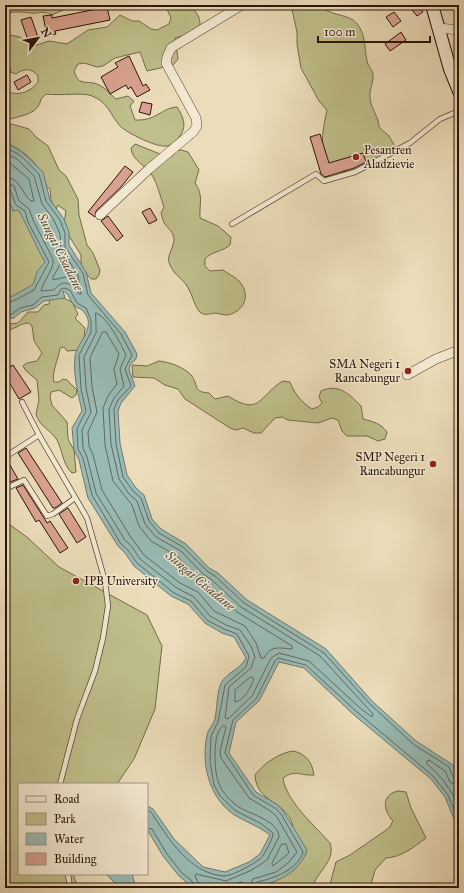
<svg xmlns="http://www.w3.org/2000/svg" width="464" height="893" viewBox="0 0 464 893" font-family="'IM FELL Great Primer',serif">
<rect width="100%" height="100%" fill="#ecddba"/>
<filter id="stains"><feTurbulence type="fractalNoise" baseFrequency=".005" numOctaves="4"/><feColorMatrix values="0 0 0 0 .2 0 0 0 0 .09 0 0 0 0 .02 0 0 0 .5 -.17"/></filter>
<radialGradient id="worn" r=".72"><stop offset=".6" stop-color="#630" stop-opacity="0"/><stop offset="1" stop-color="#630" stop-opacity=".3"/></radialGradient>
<g fill="#bfbf8b" stroke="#756a4a">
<path d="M5,5H84L79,8L65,9L52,15C42,10 39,14 30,13C20,12 15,11 5,14Z"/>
<path d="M165,5H188C198,12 202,19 199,31L175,38L178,59L173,65L147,71L140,52L115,58L103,66L97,67L84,63L78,64L74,71C79,88 87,79 99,85C106,88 111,95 116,99L128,96L134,101L130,106L135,120C157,121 161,108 177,107C181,113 186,122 183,130C181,136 174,145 167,146C157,148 127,133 120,126C109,113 109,103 92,96C84,92 59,96 46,94L41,99C38,116 19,115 5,121V90C16,97 30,93 38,82V76C32,68 24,68 16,74L10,72L11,70L8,65H5V34L20,37L31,47L49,41L67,44L88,30L107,27L120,15L132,21H139L151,29L157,30L169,24L171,18Z"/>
<path d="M291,5H320C331,16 341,13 353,20C366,30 364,46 367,60C367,65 372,69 373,74C374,81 369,90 370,98C371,109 379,117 379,127L389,136L396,148C385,160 364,175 347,172C339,171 331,165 325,161C320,143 323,129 327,110L319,101L301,68L297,44V32Z"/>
<path d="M12,124L29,129L36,137L48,146L59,170L66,176L78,199L79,215L87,245L93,253L100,270L99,275L96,279H91L88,276L81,265V255L69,236L64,223L66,211L58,205L56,210C50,202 51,198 50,189C38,180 43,177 38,168C31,156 17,148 5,142V128Z"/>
<path d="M135,144L165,156H172L175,151L181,150L188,152L199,170L195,183C204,195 199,205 200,218L218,226L231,237L230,245C222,252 212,251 205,259V266L210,271L223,270C228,274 236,277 240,282C251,296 244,311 228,315C224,315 220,314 216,313C211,313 206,316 201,313C195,309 192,293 187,286C182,278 174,275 170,265C165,256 174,249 174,239C173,231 169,230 165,224C163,222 162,216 161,213L164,207C160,196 158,185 152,175C146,165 132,161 131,148Z"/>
<path d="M5,189L18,210L21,213L45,255V266L31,291L5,301Z"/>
<path d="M59,296L72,302L78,314L75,318L85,328L84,340L86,344L82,350L67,351L64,347L60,348C59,358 51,373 54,382H59L63,379L67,380L77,390L76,395L72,398L59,390L51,392L50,397L52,405L67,422L68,439L74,450L76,472L72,473C61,463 63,446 54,436C47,428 39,425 36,414L39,400L37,380L26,371L23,366L27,363L37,361L42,353L34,341L32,326L29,323C20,323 14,330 5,331V326L9,324L18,323L28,312H38L44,305L49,304L50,299Z"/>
<path d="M159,361C169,362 184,367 191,375C199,384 192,392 209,393L215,399L228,396C261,417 258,396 283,381L290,382C294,393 302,403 312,409L318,407L322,403L319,397L321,391C339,383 349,394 361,406L363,419C374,422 380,423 387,432L385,439L378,441L367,436H347L342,431L338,420L332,418L318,423L288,420L282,417L275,418L261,433H254L243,428L236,430L230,428L185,399L178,389L165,385L154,378L133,377L132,365L147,366Z"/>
<path d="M5,521L28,538L59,567L147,615L162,646L155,709L134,759L117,784H19V874H73L78,888H5Z"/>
<path d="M294,751C307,755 312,762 314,775C300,776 296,769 283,778C286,801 315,826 330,843C336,861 318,870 312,888H205L228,883L293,826C287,801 256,803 255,775C263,764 280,752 294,751Z"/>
<path d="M398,791L406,792L411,808L426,838C414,847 402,857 386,858L375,870L370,888H329L336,862L350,855L389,828L393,821C383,810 381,795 398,791Z"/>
</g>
<g fill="#99bbb5" stroke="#6d7870">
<path d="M5,142L22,152L43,172L50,200L64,219L69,232V245L86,272L91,293L125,332L137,354L136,359L130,365L129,370L135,386L121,403L118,411L120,443L127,475L136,488L144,495L152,519L161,529L186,544L209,568L218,573L247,600L326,649L372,701L416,741L453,765L459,781V831L445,797L431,779L354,715L304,668L279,662L259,701L236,722L229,753L256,792L278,805L284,812L307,850C305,858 301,862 296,868C270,893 227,888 193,888L179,876L163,856L147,829V806L153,809L174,839L203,867L225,872L249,862L260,854L270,835C259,826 245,822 233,814C209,797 201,764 207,735C208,730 213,725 215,719C217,709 217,692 221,683C227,672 241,669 246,658L234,637L222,633L205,623L188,604L171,596L134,566L125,553L118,546L88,498L79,460L74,450L72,428L82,411C78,393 73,375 75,356C77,343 99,325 82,310C80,308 76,308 74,305C69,300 70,294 63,291L65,298L44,301L35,308L21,312L14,318L5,319V299C8,299 31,286 33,284C35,281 35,276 37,272C39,269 43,265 45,262C39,253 22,214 18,210L13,211L5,189Z"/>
<path d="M106,874H132L136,888H113L115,883Z"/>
</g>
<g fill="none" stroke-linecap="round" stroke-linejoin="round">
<g stroke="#62685f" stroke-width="1">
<path d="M5,147L20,155L39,174L46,201L60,220L65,233V247L83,273L88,295L121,334L132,355L125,369L131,386L118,400L114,409L116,444L123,477L133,491L141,498L149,521L159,533L183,547L207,571L215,576L244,603L324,653L370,704L413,744L449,767L454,779L459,780"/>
<path d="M5,153L17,159L34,176L42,204L54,220L60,234L61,249L78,275L81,294H79C72,283 63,278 54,290L41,291C43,281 55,268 53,259L33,220L29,209L19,201L14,186L5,183"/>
<path d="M5,159L29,179L34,201H31C21,193 21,178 5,177"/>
<path d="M5,188L10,190L16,205L25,211L28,222L49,262L34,290C25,294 15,302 5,303"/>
<path d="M40,215C48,219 56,233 53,242L51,241L39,218Z"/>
<path d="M61,264L70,276L53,280V277Z"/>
<path d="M96,313C107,316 121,344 126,355L120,369L124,386L114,398L109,409L111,444L119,479L129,494L137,501L145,524L156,537L181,551L203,574L212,580L241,607L320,656L373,714L372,717L360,708L309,661L279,653L271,658L252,696L228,719L225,718L229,687L251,668L255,657L251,646L240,630L226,625L210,616L194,597L177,588L140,559L132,547L125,540L96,493L87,457L83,448L82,430L91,412L86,388L84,357L96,333Z"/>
<path d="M5,315L12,314L20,308L33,305L42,297L58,295L61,289L64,288L70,290L77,303L86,308L91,320V332L79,355L81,389L86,411L77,429L78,449L83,458L92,495L121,544L128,550L137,563L174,593L191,601L207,620L224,629L237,634L249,656L246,667L225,685L218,722L211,736L210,761L214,785L220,796L236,811L260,823L273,833C274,837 264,856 260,859C253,864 233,876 224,876C190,874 168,838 151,812L147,810"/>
<path d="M103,332H106L119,354L114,369L117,384L108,396L103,408L105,445L113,481L132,505L139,526L151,541L177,556L199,579L209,585L237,612L292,646V649C279,648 271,645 264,658H261L256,643L245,626L214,611L198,592L180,583L144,555L130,536L102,490L93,455L89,446L88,432L97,412L92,387L90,358Z"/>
<path d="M251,677L254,679C250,688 245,700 235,702V690Z"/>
<path d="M459,786L450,782L445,771L429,760L427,761V764C441,776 452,790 459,808"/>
<path d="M147,828L152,829L167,854L182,873L191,880L196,888"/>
<path d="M282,844H286L289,853L273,866L272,864Z"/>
<path d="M201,888L195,876L196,874L226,881L252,870L267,860L279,837C279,821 250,814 239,807C231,802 222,792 219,784C215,774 215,761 215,750C216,741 216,731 224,725L226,727L220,751L221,758L249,798L272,812L277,817L297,852L288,863L276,872L253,879L249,888"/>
<path d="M207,888L208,883L226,887L241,882L243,883V888"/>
<path d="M254,888L257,882C272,879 298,870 303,852L281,814L275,808L253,795L225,753L233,720L256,699L275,661L278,658L306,665L357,712L433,776L448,795L459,821"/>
</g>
</g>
<g fill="#d9a290" stroke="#2b1409">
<path d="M408,5H418L423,12L417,16Z"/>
<path d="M107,7L110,20L55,31L56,34L47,36L43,16L52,15V18Z"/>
<path d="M394,12L401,21L393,27L386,17Z"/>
<path d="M31,17L39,40L29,43L21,20Z"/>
<path d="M401,32L406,40L390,51L385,44Z"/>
<path d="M129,56L143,86L146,84L150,90L137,97L131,87L128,89L126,85L110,94L101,77L118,67L115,63Z"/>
<path d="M27,75L31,82L18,90L14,82Z"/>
<path d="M142,102L152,104L150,115L139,112Z"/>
<path d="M320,134L329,163L363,153L366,162L354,168L325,177L321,174L310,137Z"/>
<path d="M125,166L133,172L121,187L96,211L95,217L88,212Z"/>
<path d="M150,208L157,220L149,224L142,212Z"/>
<path d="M108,216L123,236L117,241L101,221Z"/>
<path d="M13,365L31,392L19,399L9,382L5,385V370Z"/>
<path d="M26,448L62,503L55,508H53L18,453Z"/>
<path d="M7,460L18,479L5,484V461Z"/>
<path d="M23,485L44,518L47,523L50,521L68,548L60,553L39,520L36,522L16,488Z"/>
<path d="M68,508L86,537L77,543L59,514Z"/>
</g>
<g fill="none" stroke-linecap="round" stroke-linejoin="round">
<defs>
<g id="service">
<path d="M232,224L316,174L324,181L355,172L376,161L410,143L440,119L459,111"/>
<path d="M22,402L39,435"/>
<path d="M5,457L39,435L87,518L105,581L108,606L103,638L95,671L77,719L60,784"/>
<path d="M5,489L24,480L47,516L53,514L75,498"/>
<path d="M68,874L70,888"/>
</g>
<g id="minor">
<path d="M439,28L459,30"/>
<path d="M100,215L149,169L193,132L197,126L196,118L166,63L167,57L171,48L242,5"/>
<path d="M407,375L436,359L459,350"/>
</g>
<path id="secondary" d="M432,5L450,69L459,91"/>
</defs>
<use href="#service" stroke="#5b4635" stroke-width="6"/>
<use href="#minor" stroke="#5b4635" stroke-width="10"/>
<use href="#secondary" stroke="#2b1409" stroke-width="14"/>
<use href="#service" stroke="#f3e9d2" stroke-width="4.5"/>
<use href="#minor" stroke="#f3e9d2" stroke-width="9"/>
<use href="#secondary" stroke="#f3e9d2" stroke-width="12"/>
</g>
<g fill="#8f2418" stroke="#f3e9d2" stroke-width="1.5">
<circle cx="356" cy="157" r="4"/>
<circle cx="408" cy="371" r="4"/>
<circle cx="433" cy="464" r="4"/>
<circle cx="76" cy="581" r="4"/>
</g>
<g text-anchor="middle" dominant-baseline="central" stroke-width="3" stroke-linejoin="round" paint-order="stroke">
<g font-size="12" fill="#2b1409" stroke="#f3e9d2" text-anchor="start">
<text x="364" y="150">Pesantren<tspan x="364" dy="14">Aladzievie</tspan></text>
<text x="400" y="364" text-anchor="end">SMA Negeri 1<tspan x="400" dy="14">Rancabungur</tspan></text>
<text x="425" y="457" text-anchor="end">SMP Negeri 1<tspan x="425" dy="14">Rancabungur</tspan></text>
<text x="84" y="581">IPB University</text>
</g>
<g font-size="13" font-style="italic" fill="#524e45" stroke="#f3e9d2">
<text transform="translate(60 252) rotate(63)">Sungai Cisadane</text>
<text transform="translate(200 581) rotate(40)">Sungai Cisadane</text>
</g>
</g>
<rect width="464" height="893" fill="none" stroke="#ecddba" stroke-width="20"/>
<rect x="6" y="6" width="452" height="881" fill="none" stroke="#2b1409" stroke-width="2"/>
<rect x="10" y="10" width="444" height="873" fill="none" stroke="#2b1409"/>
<rect x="18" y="783" width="130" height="92" fill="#f3e9d2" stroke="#a39482"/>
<rect x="26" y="796" width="20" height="6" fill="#f3e9d2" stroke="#a39482"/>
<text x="54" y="803" font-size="12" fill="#2b1409">Road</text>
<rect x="26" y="813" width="20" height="12" fill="#bfbf8b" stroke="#a39482"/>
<text x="54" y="823" font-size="12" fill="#2b1409">Park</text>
<rect x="26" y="833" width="20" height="12" fill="#99bbb5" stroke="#a39482"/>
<text x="54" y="843" font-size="12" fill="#2b1409">Water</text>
<rect x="26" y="853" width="20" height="12" fill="#d9a290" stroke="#a39482"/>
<text x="54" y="863" font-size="12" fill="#2b1409">Building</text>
<g transform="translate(38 38) rotate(58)" stroke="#f3e9d2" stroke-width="3" paint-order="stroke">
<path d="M0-3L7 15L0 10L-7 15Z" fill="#2b1409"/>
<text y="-6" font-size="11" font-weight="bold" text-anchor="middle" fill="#2b1409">N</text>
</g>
<path d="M318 36v6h112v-6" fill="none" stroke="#2b1409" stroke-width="2"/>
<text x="324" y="36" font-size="12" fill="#2b1409" stroke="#f3e9d2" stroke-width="3" paint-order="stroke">100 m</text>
<rect width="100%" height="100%" filter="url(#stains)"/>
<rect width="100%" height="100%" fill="url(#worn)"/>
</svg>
